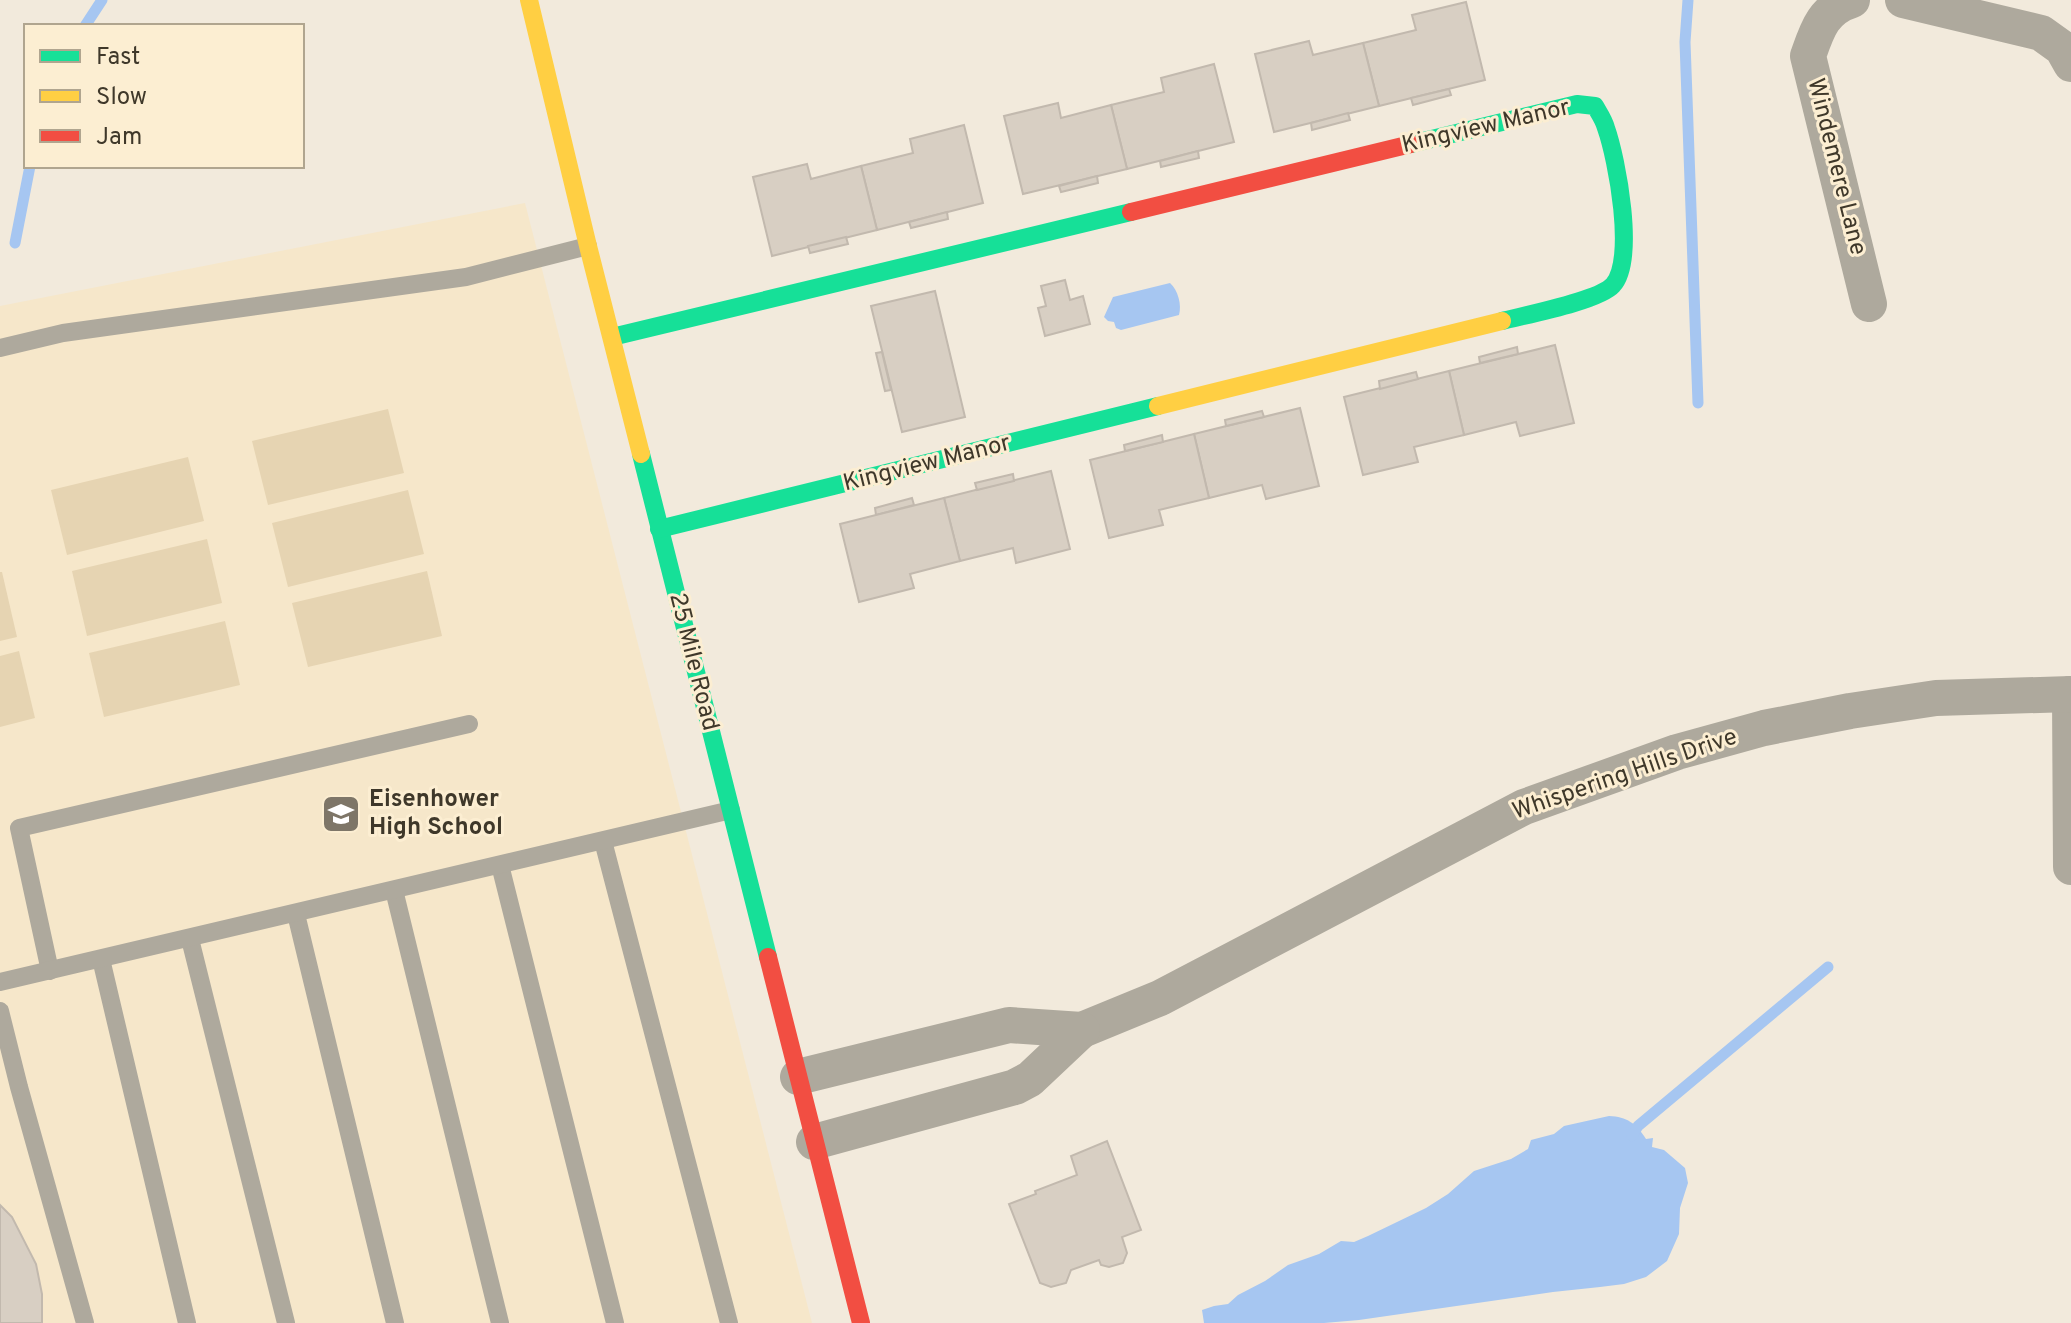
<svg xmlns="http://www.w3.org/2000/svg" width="2071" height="1323" viewBox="0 0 2071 1323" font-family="Overpass,sans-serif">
<rect width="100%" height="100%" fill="#f2eadc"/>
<path fill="#f6e7ca" d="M525,203L812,1323H0V306Z"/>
<g fill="#e6d4b2">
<path d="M388,409L404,473L268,505L252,441Z"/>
<path d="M188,457L204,521L67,555L51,490Z"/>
<path d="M408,490L424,554L288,587L272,523Z"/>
<path d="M207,539L222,603L87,636L72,571Z"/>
<path d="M427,571L442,636L308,667L292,603Z"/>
<path d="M0,572H2L17,637L0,641Z"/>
<path d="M225,621L240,685L104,717L89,653Z"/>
<path d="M19,651L35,718L0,727V656Z"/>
</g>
<g fill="#a6c6f1">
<path d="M1170,283C1178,290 1182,305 1179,315L1121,330L1116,328L1114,322L1108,321L1104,317L1113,297Z"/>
<path d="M1609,1116C1627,1117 1636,1123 1646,1139L1653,1138L1652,1147L1664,1150L1685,1168L1688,1183L1680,1208L1679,1234L1667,1261L1646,1277L1624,1284L1600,1287L1553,1292L1359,1320L1324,1323H1204L1202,1310L1214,1306L1228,1304L1238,1295L1265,1281L1288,1265L1319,1254L1341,1241L1354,1242L1368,1236L1426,1208L1448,1194L1474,1171L1511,1159L1528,1149L1531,1140L1554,1134L1564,1126Z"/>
</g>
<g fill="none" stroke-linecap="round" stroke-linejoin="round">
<g stroke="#a6c6f1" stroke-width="11">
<path d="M1688,0L1685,42L1698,403"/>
<path d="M85,26L102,0"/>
<path d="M15,243L30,166"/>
<path d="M1632,1136L1638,1126L1828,967"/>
</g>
</g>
<g fill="#d8cfc3" stroke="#c2b9ae" stroke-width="2">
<path d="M1466,2L1485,80L1379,106L1363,43L1416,30L1412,15Z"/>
<path d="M1309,41L1313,55L1363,43L1379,106L1274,132L1255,54Z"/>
<path d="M1214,64L1234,142L1127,169L1111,105L1164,92L1161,78Z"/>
<path d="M1449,89L1451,95L1413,105L1411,98Z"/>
<path d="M1058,103L1061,118L1111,105L1127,169L1023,194L1004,116Z"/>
<path d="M1348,113L1350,120L1312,130L1311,123Z"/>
<path d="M964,125L983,203L877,230L861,166L913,153L910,139Z"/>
<path d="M1198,151L1199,158L1161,167L1160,161Z"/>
<path d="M807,164L811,179L861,166L877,230L772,256L753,177Z"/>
<path d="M1097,176L1098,183L1061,192L1059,186Z"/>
<path d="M947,212L948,219L911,228L909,222Z"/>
<path d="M846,237L848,244L810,253L808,246Z"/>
<path d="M1065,280L1070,300L1083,296L1090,324L1045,336L1038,308L1046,306L1041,286Z"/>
<path d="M935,291L965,417L902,432L871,306Z"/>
<path d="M1555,345L1574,423L1520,436L1516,422L1464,435L1449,371Z"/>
<path d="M1517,347L1518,354L1480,363L1479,357Z"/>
<path d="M882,352L891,390L885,391L876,353Z"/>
<path d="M1449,371L1464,435L1414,447L1418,462L1363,475L1344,397Z"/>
<path d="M1416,372L1418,379L1380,389L1379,381Z"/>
<path d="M1300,408L1319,486L1266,499L1262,485L1209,498L1194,434Z"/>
<path d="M1262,411L1264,417L1226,426L1225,420Z"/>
<path d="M1194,434L1209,498L1159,510L1163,525L1109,538L1090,460Z"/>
<path d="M1162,435L1163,442L1125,451L1124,445Z"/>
<path d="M1051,471L1070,549L1016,563L1013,548L960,561L944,498Z"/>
<path d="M1013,474L1014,481L977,490L975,483Z"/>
<path d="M912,498L914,505L876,515L875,508Z"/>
<path d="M944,498L960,561L910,574L914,588L859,602L840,524Z"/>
<path d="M1107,1141L1141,1230L1122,1237L1127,1253L1123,1263L1109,1267L1101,1265L1099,1260L1071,1270L1066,1283L1051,1287L1040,1283L1009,1204L1036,1194L1035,1191L1077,1175L1071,1156Z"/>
<path d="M0,1205L12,1217L36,1264L42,1294V1323H0Z"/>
</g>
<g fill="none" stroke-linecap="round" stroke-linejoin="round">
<g stroke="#aea99d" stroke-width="18">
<path d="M0,348L63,333L466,277L588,246"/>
<path d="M603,841L729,1323"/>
<path d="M500,865L615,1323"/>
<path d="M394,890L500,1323"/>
<path d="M296,914L395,1323"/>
<path d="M190,939L286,1323"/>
<path d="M101,959L187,1323"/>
<path d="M50,971L19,828L469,724"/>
<path d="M0,982L731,810"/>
<path d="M0,1011L19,1087L85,1323"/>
</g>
<g stroke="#aea99d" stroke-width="36">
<path d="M1852,0C1823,9 1817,30 1808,56L1869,304"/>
<path d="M1903,0L2041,33L2062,48L2071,64"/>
<path d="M2070,694L2071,867"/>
<path d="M1082,1030L1160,998L1524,807L1677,752L1764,728L1850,711L1936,698L2071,694"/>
<path d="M798,1077L1009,1025L1082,1030L1030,1079L1015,1087L814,1142"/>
</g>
<g stroke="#16e098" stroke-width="18">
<path d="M1411,144L1577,104L1595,106C1599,113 1604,120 1606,128C1617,159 1636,260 1613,285C1599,301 1525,315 1502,321"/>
<path d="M612,337L1131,212"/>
<path d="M641,454L768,957"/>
<path d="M659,529L1158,406"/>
</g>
<g stroke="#ffcf43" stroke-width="18">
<path d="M529,0L588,246L641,454"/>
<path d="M1158,406L1502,321"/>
</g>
<g stroke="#f24e42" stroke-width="18">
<path d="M1131,212L1411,144"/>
<path d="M768,957L861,1323"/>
</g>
</g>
<defs>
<symbol id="school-square" viewBox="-11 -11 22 22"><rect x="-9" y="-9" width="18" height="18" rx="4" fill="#7e7668" stroke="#fceed2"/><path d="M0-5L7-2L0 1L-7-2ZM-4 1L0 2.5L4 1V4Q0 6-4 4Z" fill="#fff"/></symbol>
</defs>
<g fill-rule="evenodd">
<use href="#school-square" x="319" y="792" width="44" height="44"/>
</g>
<g text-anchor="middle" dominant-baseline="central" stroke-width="6" stroke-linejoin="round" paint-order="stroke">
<g font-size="24" fill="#3f382a" stroke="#fceed2">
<text transform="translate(1486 127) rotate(-13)">Kingview Manor</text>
<text transform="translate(1836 167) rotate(76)">Windemere Lane</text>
<text transform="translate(927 464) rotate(-14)">Kingview Manor</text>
<text transform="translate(693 662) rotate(76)">25 Mile Road</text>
<text transform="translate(1625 775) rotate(-19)">Whispering Hills Drive</text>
</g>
<g font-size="24" font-weight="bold" fill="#3f382a" stroke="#fceed2" text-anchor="start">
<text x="369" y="800">Eisenhower<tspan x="369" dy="28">High School</tspan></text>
</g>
</g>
<rect x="24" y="24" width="280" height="144" fill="#fceed2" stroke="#b0a58f" stroke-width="2"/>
<rect x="40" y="50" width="40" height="12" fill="#16e098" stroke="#b0a58f" stroke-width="2"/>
<text x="96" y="64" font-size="24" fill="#3f382a">Fast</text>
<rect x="40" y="90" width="40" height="12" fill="#ffcf43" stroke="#b0a58f" stroke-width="2"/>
<text x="96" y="104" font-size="24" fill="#3f382a">Slow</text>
<rect x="40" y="130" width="40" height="12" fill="#f24e42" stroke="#b0a58f" stroke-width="2"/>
<text x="96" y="144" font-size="24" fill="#3f382a">Jam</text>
</svg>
